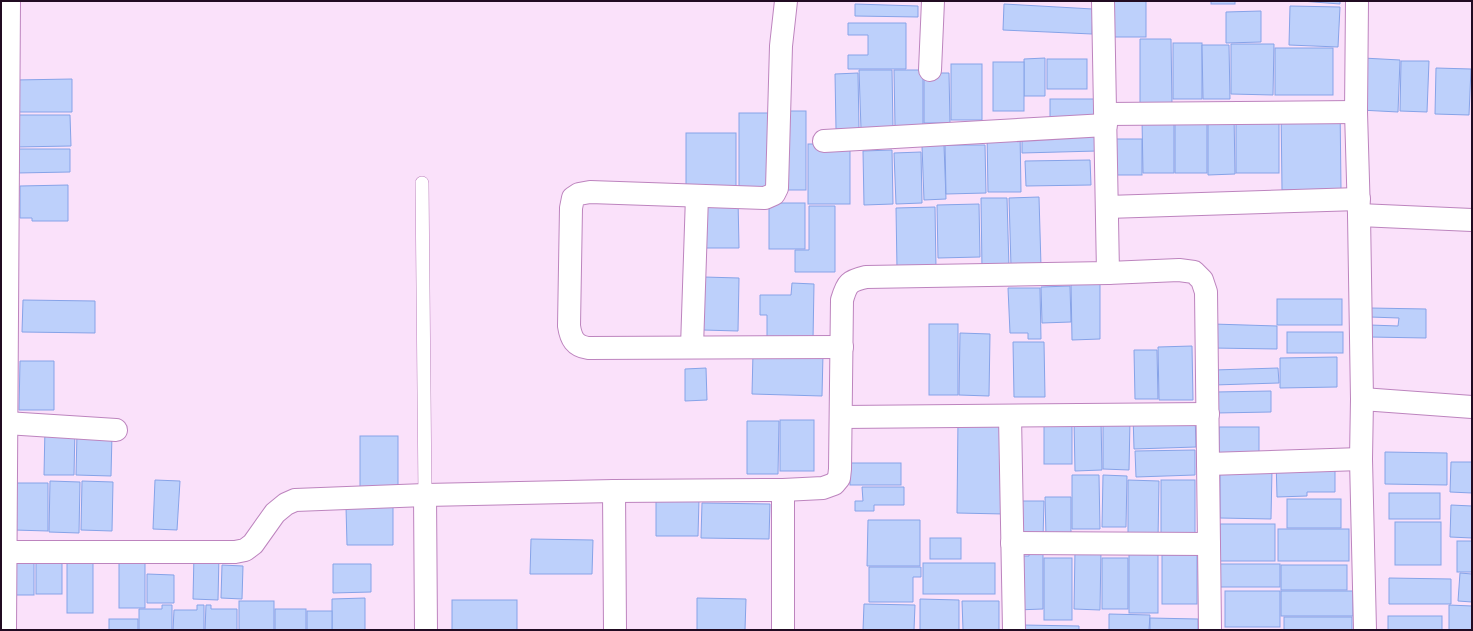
<svg xmlns="http://www.w3.org/2000/svg" width="1473" height="631" viewBox="0 0 1473 631" font-family="'Asap Condensed',sans-serif">
<rect width="100%" height="100%" fill="#fae1fa"/>
<g fill="#bdd0fb" stroke="#86a3e8">
<rect x="1108" y="1" width="38" height="36"/>
<rect x="1211" y="1" width="24" height="3"/>
<path d="M1301,1H1340V4Z"/>
<path d="M855,4L918,6V17L855,16Z"/>
<path d="M1004,4L1093,9L1092,34L1003,30Z"/>
<path d="M1290,6L1340,7L1338,47L1289,45Z"/>
<path d="M1261,11V42L1226,43V12Z"/>
<path d="M848,23H906V69H848V55H868V35H848Z"/>
<path d="M1140,39H1171L1172,105H1140Z"/>
<rect x="1173" y="43" width="29" height="56"/>
<path d="M1231,44H1274L1273,95L1231,94Z"/>
<path d="M1202,45H1229L1230,99H1203Z"/>
<rect x="1275" y="48" width="58" height="47"/>
<path d="M1045,58V96H1024V59Z"/>
<path d="M1363,58L1400,60L1398,112L1360,110Z"/>
<rect x="1047" y="59" width="40" height="30"/>
<path d="M1401,61H1429L1427,112L1400,111Z"/>
<rect x="993" y="62" width="31" height="49"/>
<rect x="951" y="64" width="31" height="56"/>
<path d="M1436,68L1471,69L1469,115L1435,114Z"/>
<path d="M859,70H892L893,128L861,129Z"/>
<path d="M894,70H923V126H895Z"/>
<path d="M858,73L859,129H836L835,74Z"/>
<path d="M924,73H949L950,123H924Z"/>
<path d="M72,79V112H15V80Z"/>
<rect x="1050" y="99" width="48" height="26"/>
<path d="M1340,104L1341,189L1282,190L1281,105Z"/>
<rect x="1236" y="107" width="43" height="66"/>
<rect x="776" y="111" width="30" height="79"/>
<rect x="739" y="113" width="34" height="79"/>
<path d="M1234,114L1235,174L1208,175V115Z"/>
<path d="M15,115H70L71,146L15,147Z"/>
<rect x="1175" y="115" width="32" height="58"/>
<path d="M1142,120H1174V173H1143Z"/>
<path d="M1096,127L1097,151L1022,153V128Z"/>
<path d="M987,132H1020L1021,192H988Z"/>
<rect x="686" y="133" width="50" height="59"/>
<rect x="1115" y="139" width="27" height="36"/>
<rect x="808" y="144" width="42" height="60"/>
<path d="M944,145L946,199L924,200L922,146Z"/>
<path d="M945,145H985L986,193L946,194Z"/>
<path d="M16,149H70V172L17,173Z"/>
<path d="M892,150L893,204L864,205L863,151Z"/>
<path d="M921,152L922,203L896,204L894,153Z"/>
<path d="M1090,160L1091,185L1026,186L1025,161Z"/>
<path d="M68,185V221H32V218H20V186Z"/>
<path d="M1039,197L1041,266H1011L1009,198Z"/>
<path d="M981,198H1007L1009,268L982,269Z"/>
<path d="M699,199H738L739,248H700Z"/>
<rect x="769" y="203" width="36" height="46"/>
<path d="M979,204L980,257L938,258L937,205Z"/>
<path d="M809,206H835V272H795V250H809Z"/>
<path d="M935,207L936,268L897,269L896,208Z"/>
<path d="M704,277L739,278L738,331L703,330Z"/>
<path d="M792,283L814,284L813,340L767,339V315H760V295H791Z"/>
<path d="M1071,283H1100V339L1072,340Z"/>
<path d="M1070,286L1071,322L1042,323L1041,287Z"/>
<path d="M1008,288H1040L1041,339H1028V333H1010Z"/>
<rect x="1277" y="299" width="65" height="26"/>
<path d="M23,300L95,301V333L22,332Z"/>
<path d="M1370,308L1426,309V338L1370,337V325L1398,326L1399,318L1370,317Z"/>
<rect x="929" y="324" width="29" height="71"/>
<path d="M1213,324L1277,326V349L1212,348Z"/>
<rect x="1287" y="332" width="56" height="21"/>
<path d="M960,333L990,334L989,396L959,395Z"/>
<path d="M1013,342H1044L1045,397H1014Z"/>
<path d="M1192,346L1193,400H1159L1158,347Z"/>
<path d="M1134,350H1157L1158,399H1135Z"/>
<path d="M753,353L823,354L822,396L752,394Z"/>
<path d="M1337,357V387L1280,388V358Z"/>
<path d="M20,361H54V410H19Z"/>
<path d="M706,368L707,400L685,401V369Z"/>
<path d="M1278,368L1279,383L1214,385V370Z"/>
<path d="M1271,391V412L1216,413L1215,392Z"/>
<path d="M1195,413L1196,447L1134,449L1133,414Z"/>
<path d="M958,419L1005,420L1004,514L957,513Z"/>
<rect x="780" y="420" width="34" height="51"/>
<rect x="1044" y="420" width="28" height="44"/>
<path d="M1074,420H1101L1102,470L1075,471Z"/>
<path d="M1103,420H1130L1129,470L1103,469Z"/>
<path d="M747,421H779L778,474H747Z"/>
<path d="M45,427H75L74,475H44Z"/>
<rect x="1219" y="427" width="40" height="34"/>
<path d="M77,433L112,434L111,476L76,475Z"/>
<rect x="360" y="436" width="38" height="52"/>
<path d="M1195,450V475L1136,477L1135,451Z"/>
<path d="M1385,452L1447,453V485L1385,484Z"/>
<path d="M1276,458H1335V492H1307V496L1277,497Z"/>
<path d="M1451,462H1472V493L1450,492Z"/>
<rect x="850" y="463" width="51" height="22"/>
<path d="M1220,469L1272,470L1271,519L1220,518Z"/>
<path d="M1072,475H1099L1100,529H1072Z"/>
<path d="M1103,475L1127,476L1126,527H1102Z"/>
<path d="M155,480L180,481L177,530L153,529Z"/>
<path d="M1128,480L1159,481L1158,540H1128Z"/>
<rect x="1161" y="480" width="34" height="59"/>
<path d="M50,481L80,482L79,533L49,532Z"/>
<path d="M82,481L113,482L112,531L81,530Z"/>
<path d="M14,483H48V531L14,530Z"/>
<path d="M862,487H904V505H874V511H855V501H863Z"/>
<rect x="1389" y="493" width="51" height="26"/>
<path d="M1045,497H1071V537H1046Z"/>
<path d="M656,498L699,499L698,536H656Z"/>
<rect x="1287" y="499" width="54" height="29"/>
<path d="M1015,501H1044L1043,539L1015,538Z"/>
<path d="M702,503L770,504L769,539L701,538Z"/>
<path d="M1451,505L1472,506V538L1450,537Z"/>
<path d="M346,507H393V545H347Z"/>
<path d="M868,520H920V566H867Z"/>
<rect x="1395" y="522" width="46" height="43"/>
<rect x="1220" y="524" width="55" height="37"/>
<rect x="1278" y="529" width="71" height="32"/>
<rect x="930" y="538" width="31" height="21"/>
<path d="M531,539L593,540L592,574H530Z"/>
<rect x="1457" y="541" width="15" height="31"/>
<rect x="9" y="546" width="25" height="49"/>
<rect x="36" y="548" width="26" height="46"/>
<path d="M1029,548H1043V609L1016,610L1015,556H1029Z"/>
<rect x="1129" y="549" width="29" height="64"/>
<path d="M1075,550H1101L1100,610L1074,609Z"/>
<path d="M194,554L219,555L218,600L193,599Z"/>
<rect x="1162" y="555" width="35" height="49"/>
<rect x="1044" y="558" width="28" height="62"/>
<rect x="1102" y="558" width="26" height="51"/>
<rect x="119" y="560" width="26" height="48"/>
<rect x="67" y="561" width="26" height="52"/>
<rect x="923" y="563" width="72" height="31"/>
<path d="M333,564H371V592L333,593Z"/>
<rect x="1219" y="564" width="61" height="23"/>
<path d="M222,565L243,566L242,599L221,598Z"/>
<rect x="1281" y="565" width="66" height="25"/>
<path d="M869,567H921V577H913V602H869Z"/>
<path d="M1460,573L1472,574V602L1458,601Z"/>
<path d="M147,574L174,575V603H147Z"/>
<path d="M1389,578L1451,579V604H1389Z"/>
<rect x="1225" y="591" width="55" height="36"/>
<rect x="1281" y="591" width="72" height="25"/>
<path d="M365,598V630H332V599Z"/>
<path d="M697,598L746,599L745,630H697Z"/>
<path d="M920,599L959,600V630H920Z"/>
<rect x="452" y="600" width="65" height="30"/>
<rect x="239" y="601" width="35" height="29"/>
<path d="M962,601H999V630H963Z"/>
<path d="M864,604L915,605L914,630H863Z"/>
<path d="M162,605H172V630H139V609H162Z"/>
<path d="M197,605H204V630H173L174,610H197Z"/>
<path d="M206,605H211V609H237V630H205Z"/>
<path d="M1449,605L1472,606V630H1449Z"/>
<rect x="275" y="609" width="31" height="21"/>
<rect x="307" y="611" width="25" height="19"/>
<path d="M1109,614L1150,615L1149,630H1109Z"/>
<rect x="1388" y="616" width="54" height="14"/>
<rect x="1284" y="617" width="68" height="13"/>
<path d="M1150,618L1198,619V630H1150Z"/>
<rect x="109" y="619" width="29" height="11"/>
<path d="M1023,625L1079,626V630H1023Z"/>
</g>
<g fill="none" stroke-linecap="round" stroke-linejoin="round">
<defs>
<path id="service" d="M422,183L425,495"/>
<g id="minor">
<path d="M786,1L781,46L777,188L774,194L765,198L590,192L579,194L573,198L571,208L569,326C571,339 575,346 588,348L842,347"/>
<path d="M1103,1L1108,273"/>
<path d="M1357,1L1356,112L1359,215L1362,399L1361,459L1365,630"/>
<path d="M930,70L933,1"/>
<path d="M1106,114L1356,112"/>
<path d="M824,141L1106,125"/>
<path d="M1107,207L1359,199"/>
<path d="M1359,215L1472,220"/>
<path d="M692,347L697,196"/>
<path d="M1362,399L1472,407"/>
<path d="M1010,416L1014,630"/>
<path d="M842,417L1208,414"/>
<path d="M6,423L116,430"/>
<path d="M1208,464L1361,459"/>
<path d="M783,490V630"/>
<path d="M614,491L615,630"/>
<path d="M425,495L426,630"/>
<path d="M1012,543L1209,544"/>
<path d="M1,552H235L245,550L253,544L275,513L286,504L295,500L425,495L614,491L783,490L823,488L834,484L839,478L840,469L842,300C847,283 849,281 866,277L1108,273L1179,270L1194,272L1202,280L1206,292L1210,630"/>
<path d="M5,630L9,1"/>
</g>
</defs>
<use href="#service" stroke="#bd84be" stroke-width="14"/>
<use href="#minor" stroke="#bd84be" stroke-width="24"/>
<use href="#service" stroke="#fff" stroke-width="13"/>
<use href="#minor" stroke="#fff" stroke-width="22"/>
</g>
<rect width="1473" height="631" fill="none" stroke="#210b22" stroke-width="4"/>
</svg>
